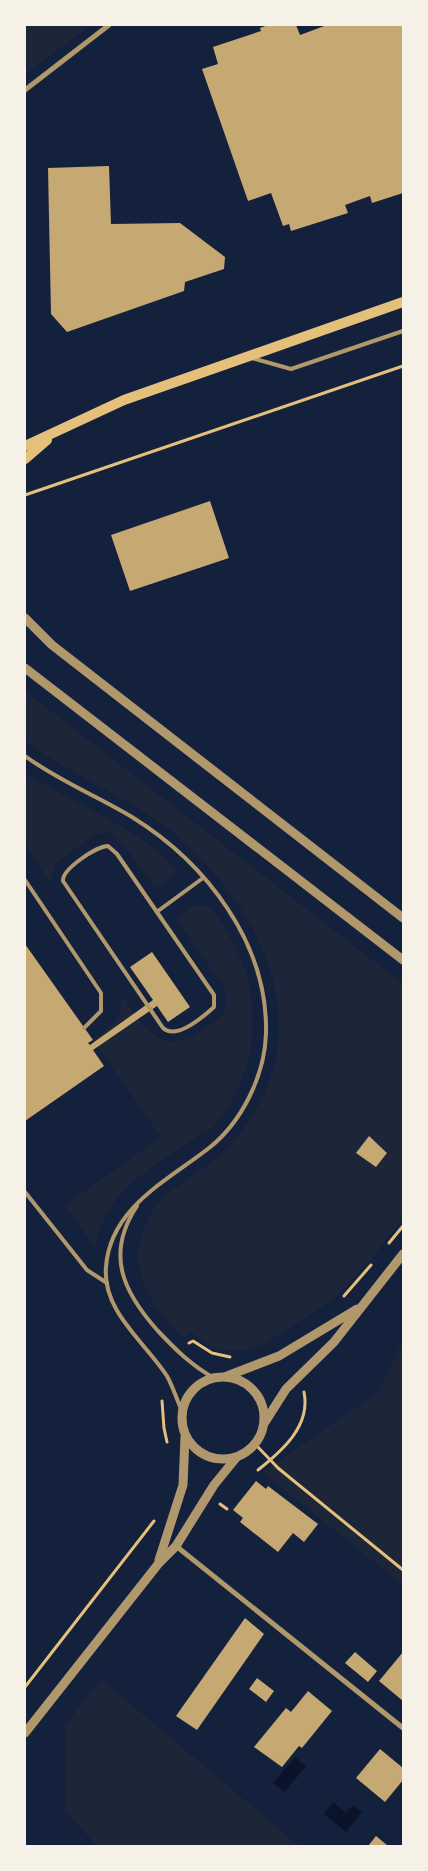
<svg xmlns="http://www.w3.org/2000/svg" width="428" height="1871" viewBox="0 0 428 1871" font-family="'Work Sans',sans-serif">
<rect width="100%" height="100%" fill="#14213d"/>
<g fill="#1d2539">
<path d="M25,25H91L25,74Z"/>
<path d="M25,691L403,984V1218L374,1256L334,1299L266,1343L249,1350L225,1351L211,1347L191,1332L184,1338C155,1310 127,1274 143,1232C148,1218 154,1206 165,1196C187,1177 214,1165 233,1142C316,1044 277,936 195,852C147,803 80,782 25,741Z"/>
<path d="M25,772C68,802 117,818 157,851C164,857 171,862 175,871C174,879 164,887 155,886L119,839L108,832L94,835L56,863L52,872L51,883L25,845Z"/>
<path d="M201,905C215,907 221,922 228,934C265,994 261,1070 215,1125C209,1132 203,1132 196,1137C151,1170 107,1187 95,1248L65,1205L161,1137L93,1040C110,1027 125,1018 121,993C133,1012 144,1033 166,1041C181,1047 218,1023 225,1010C228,1002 227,994 224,987L176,918L194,906Z"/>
<path d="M403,1340V1585L262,1472L378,1393Z"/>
<path d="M101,1679L299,1846H97L65,1811V1725Z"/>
</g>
<g fill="#0b132b">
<path d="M295,1757L306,1766L285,1792L273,1783Z"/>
<path d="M333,1802L346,1813L353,1805L362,1812L346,1832L324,1814Z"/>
</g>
<g fill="#c6a872">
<path d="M268,25H296L300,35L327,25H403V193L372,203L370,196L345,205L348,213L291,231L289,224L283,226L271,193L248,201L202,69L218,64L213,47L261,31L260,28Z"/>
<path d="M109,166L111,224L180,223L225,257L224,269L185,282L184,291L67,332L51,314L48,168Z"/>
<path d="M210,501L229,558L130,591L111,535Z"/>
<path d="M25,944L93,1040L88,1043L90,1045L153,1000L130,967L152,952L190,1007L168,1022L157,1006L93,1050L104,1066L25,1121Z"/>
<path d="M369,1136L387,1153L376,1167L356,1153Z"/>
<path d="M256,1481L266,1489L268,1486L318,1524L304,1542L293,1533L278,1552L240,1522L243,1518L233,1510Z"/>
<path d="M245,1618L264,1634L197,1730L176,1716Z"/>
<path d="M355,1652L377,1671L368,1682L345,1663Z"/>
<path d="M403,1652V1701L379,1681Z"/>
<path d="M257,1678L274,1691L266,1702L249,1689Z"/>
<path d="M308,1691L332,1711L302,1748L299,1746L282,1767L254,1747L286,1708L291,1712Z"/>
<path d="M380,1749L403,1768V1780L385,1802L356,1778Z"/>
<path d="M376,1836L388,1846H368Z"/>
</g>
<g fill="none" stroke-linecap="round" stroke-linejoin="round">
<g stroke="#e5c07b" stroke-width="3">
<path d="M25,495L403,366"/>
<path d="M389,1243L403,1226"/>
<path d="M344,1296L371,1265"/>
<path d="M189,1343L193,1341L212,1353L230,1357"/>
<path d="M162,1401L164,1428L167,1442"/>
<path d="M255,1444L278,1468L403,1570"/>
<path d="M258,1470C282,1451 311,1426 304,1392"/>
<path d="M220,1504L227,1509"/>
<path d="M25,1687L154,1521"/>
</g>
<g stroke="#b1986c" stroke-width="4">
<path d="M252,358L291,369L403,331"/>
<path d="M25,756C59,781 97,796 132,817C206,863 268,943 266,1033C265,1075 242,1122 209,1148C168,1180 110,1208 106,1267C102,1311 145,1342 167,1376C173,1387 177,1400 182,1411"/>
<path d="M108,846L117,854L214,995V1007C203,1017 176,1040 163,1028L63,881C62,869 97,846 108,846Z"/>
<path d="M25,880L101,993V1011L84,1028"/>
<path d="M158,911L203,878"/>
<path d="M25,1192L87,1270L107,1283"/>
<path d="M137,1206C105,1254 123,1292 158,1331C176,1350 191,1365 214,1378"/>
</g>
<g stroke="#b1986c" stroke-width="5">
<path d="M25,90L109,25"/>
<path d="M176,1546L403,1728"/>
</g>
<g stroke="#b1986c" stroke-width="9">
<path d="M25,618L52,645L403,918"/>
<path d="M25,668L403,960"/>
<path d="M227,1376L279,1356L357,1309"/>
<circle cx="223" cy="1418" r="41"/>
<path d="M265,1422L286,1389L334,1342L403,1254"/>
<path d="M159,1560L183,1485L185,1437"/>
<path d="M25,1733L159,1563L176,1546L214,1485L236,1458"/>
</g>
<g stroke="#e5c07b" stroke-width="10">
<path d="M25,446L124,400L403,302"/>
<path d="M25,459L47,440"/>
</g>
</g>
<rect width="428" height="1871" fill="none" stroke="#f6f1e7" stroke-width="52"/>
</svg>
